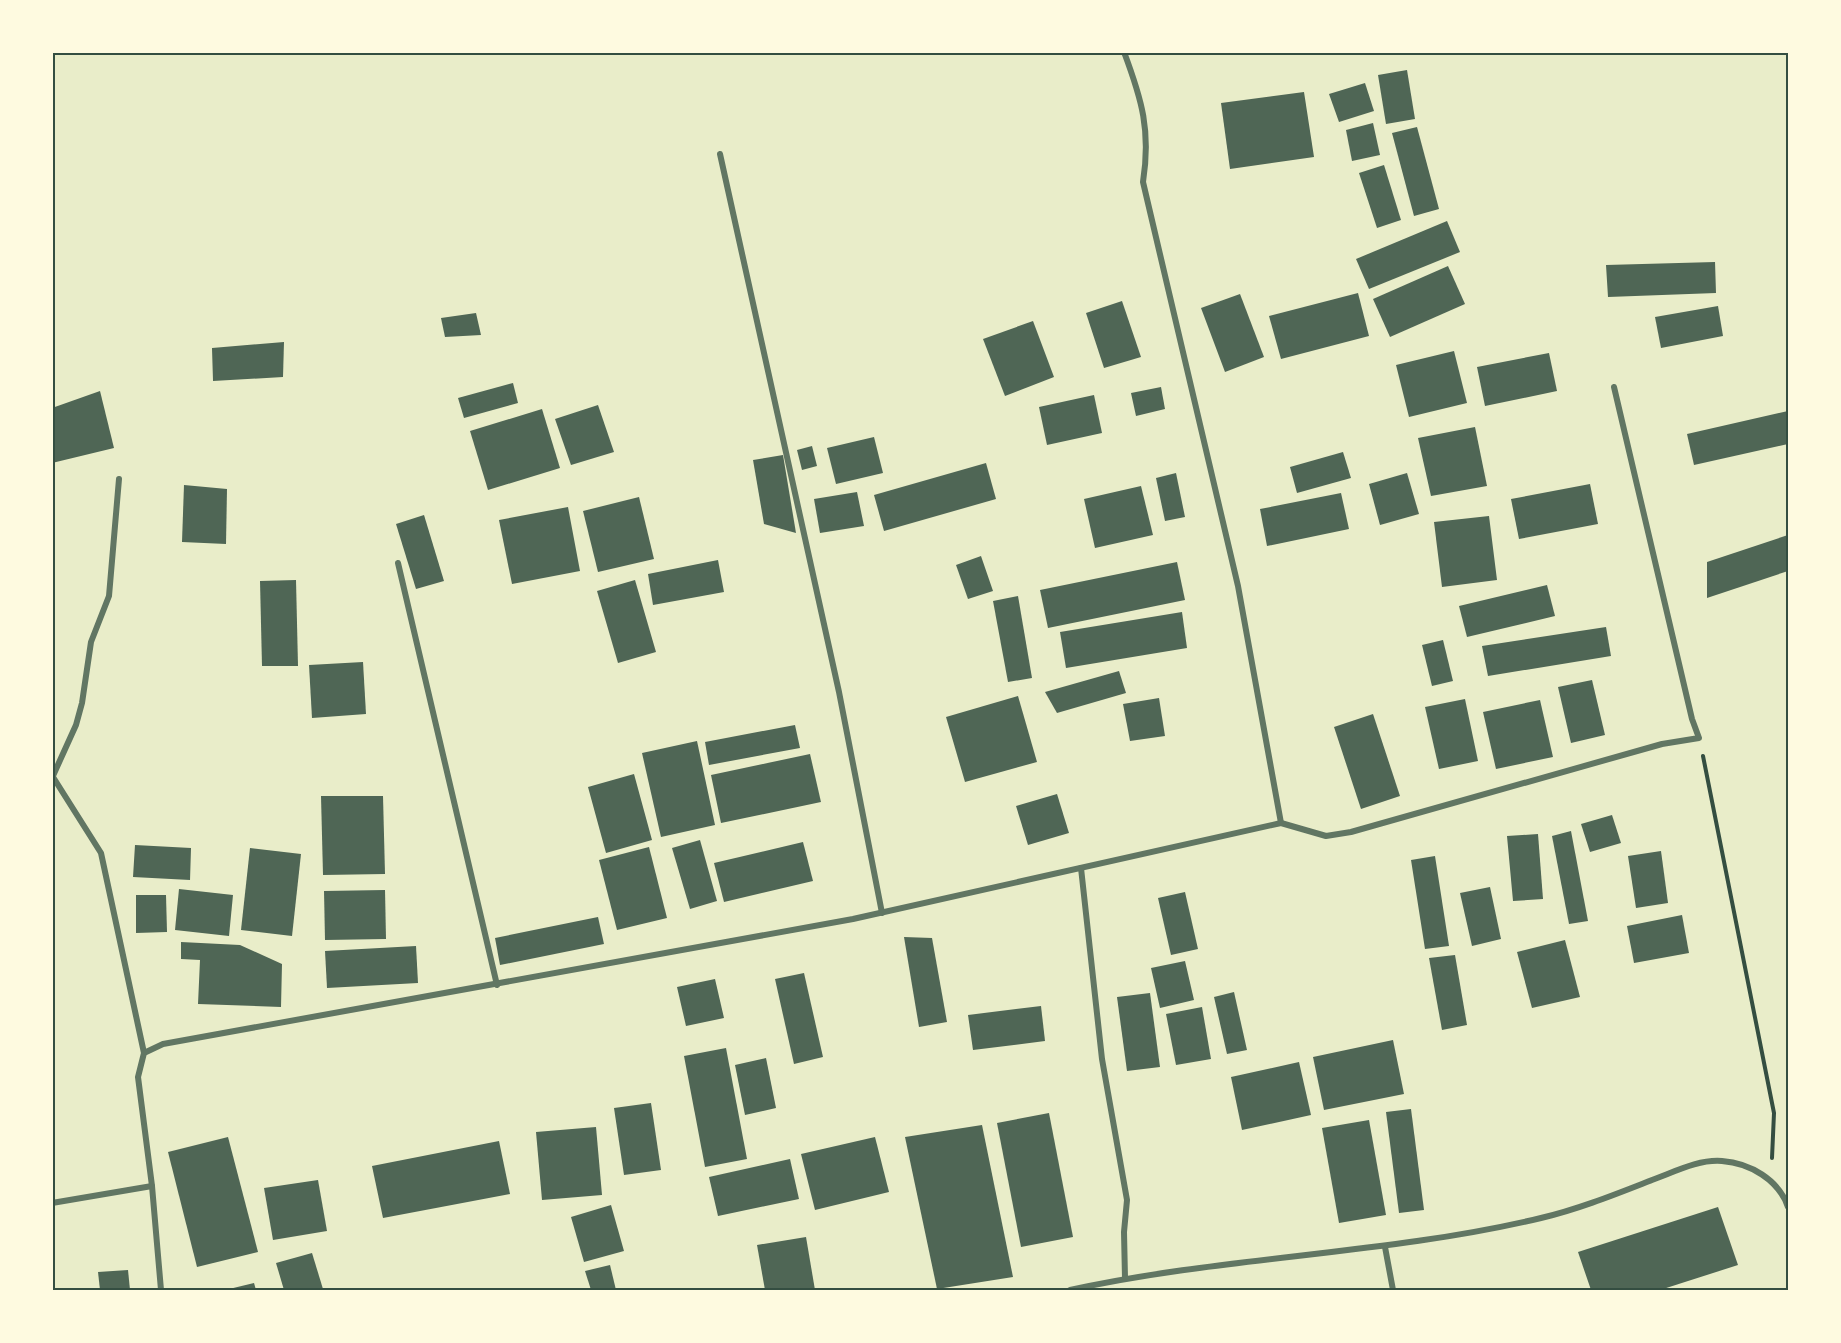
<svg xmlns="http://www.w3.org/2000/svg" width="1841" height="1343" viewBox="0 0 1841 1343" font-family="Literata,serif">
<rect width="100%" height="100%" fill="#e9edc9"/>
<g fill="#4f6655">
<path d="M1407,70L1415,119L1386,124L1378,75Z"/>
<path d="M1365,83L1374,111L1339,122L1329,94Z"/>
<path d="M1304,92L1314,157L1230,169L1221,103Z"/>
<path d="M1373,123L1380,155L1352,161L1346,130Z"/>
<path d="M1417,127L1439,209L1414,216L1392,133Z"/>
<path d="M1384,165L1401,220L1377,228L1359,173Z"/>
<path d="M1447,221L1460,252L1369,289L1356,259Z"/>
<path d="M1715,262L1716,293L1608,297L1606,265Z"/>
<path d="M1448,266L1465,304L1390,337L1373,299Z"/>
<path d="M1358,293L1369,336L1281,359L1269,316Z"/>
<path d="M1240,294L1264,357L1225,372L1201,308Z"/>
<path d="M1122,301L1141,357L1104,368L1086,313Z"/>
<path d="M1718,306L1723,336L1661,348L1655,317Z"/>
<path d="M476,313L481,335L445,337L441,318Z"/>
<path d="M1033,321L1054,377L1005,396L983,339Z"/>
<path d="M284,342L283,377L213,381L212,348Z"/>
<path d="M1454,351L1467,403L1409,417L1396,365Z"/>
<path d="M1549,353L1557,391L1485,406L1477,367Z"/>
<path d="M513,383L518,403L464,418L458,398Z"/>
<path d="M1161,387L1165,409L1136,416L1131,393Z"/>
<path d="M100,391L114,448L52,463V408Z"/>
<path d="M1094,395L1102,433L1047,445L1039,407Z"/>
<path d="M598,405L614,452L571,465L555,419Z"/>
<path d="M542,409L560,468L488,490L470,431Z"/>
<path d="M1788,411V444L1694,465L1687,434Z"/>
<path d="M1475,427L1487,486L1431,496L1418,438Z"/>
<path d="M874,437L883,473L836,484L827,448Z"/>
<path d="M812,446L817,466L802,470L797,450Z"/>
<path d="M1343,452L1351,478L1297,493L1290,467Z"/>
<path d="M783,455L796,533L764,524L753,460Z"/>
<path d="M986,463L996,499L884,531L874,495Z"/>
<path d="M1176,473L1185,517L1165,521L1156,478Z"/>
<path d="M1407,473L1419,514L1380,525L1369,484Z"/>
<path d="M1590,484L1598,524L1519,539L1511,499Z"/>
<path d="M184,485L227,489L226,544L182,542Z"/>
<path d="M1141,486L1153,535L1095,548L1084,499Z"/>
<path d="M857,492L864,526L820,533L814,499Z"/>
<path d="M1341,493L1349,529L1267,546L1260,509Z"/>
<path d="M639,497L654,559L598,572L583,511Z"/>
<path d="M568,507L580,571L512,584L499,520Z"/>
<path d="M424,515L444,581L416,589L396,524Z"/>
<path d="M1489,516L1497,580L1442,587L1434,522Z"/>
<path d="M1788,535V571L1707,598V562Z"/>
<path d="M981,556L993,591L968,599L956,565Z"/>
<path d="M718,560L724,592L653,605L648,574Z"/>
<path d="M1177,562L1185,600L1048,628L1040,590Z"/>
<path d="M296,580L298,666H262L260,581Z"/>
<path d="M635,580L656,652L618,663L597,591Z"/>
<path d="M1547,585L1555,616L1467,637L1459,606Z"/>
<path d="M1018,596L1032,678L1008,682L993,601Z"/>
<path d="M1182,612L1187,648L1066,668L1060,632Z"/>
<path d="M1606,627L1611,656L1488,676L1482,646Z"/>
<path d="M1443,640L1453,681L1432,686L1422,645Z"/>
<path d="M363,662L366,714L312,718L309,665Z"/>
<path d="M1119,671L1126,693L1057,713L1045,692Z"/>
<path d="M1592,680L1605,735L1571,743L1558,687Z"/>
<path d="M1018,696L1037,762L965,782L946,717Z"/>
<path d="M1159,698L1165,736L1130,741L1123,704Z"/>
<path d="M1465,699L1478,761L1439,769L1425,707Z"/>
<path d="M1540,700L1553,757L1496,769L1483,712Z"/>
<path d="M1373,714L1400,796L1361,809L1334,727Z"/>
<path d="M795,725L800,748L709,765L705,742Z"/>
<path d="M697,741L715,825L661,837L642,753Z"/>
<path d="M810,754L821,802L721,823L711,775Z"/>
<path d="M634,774L652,840L606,853L588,787Z"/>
<path d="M1057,794L1069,833L1028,845L1016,806Z"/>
<path d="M321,796H383L385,874L323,875Z"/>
<path d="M1612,815L1621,843L1590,852L1581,824Z"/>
<path d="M1571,831L1588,921L1569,924L1552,836Z"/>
<path d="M1538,834L1543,899L1513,901L1507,836Z"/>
<path d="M700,840L717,901L690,909L672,848Z"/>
<path d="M803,842L813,881L724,902L714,863Z"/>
<path d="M135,845L191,848L190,880L133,877Z"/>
<path d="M649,847L667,918L617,930L599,860Z"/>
<path d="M250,848L301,854L292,936L241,930Z"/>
<path d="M1661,851L1668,903L1636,908L1628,856Z"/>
<path d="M1435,856L1449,946L1425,949L1411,860Z"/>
<path d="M1490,887L1501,939L1472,946L1460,893Z"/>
<path d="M179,889L233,895L229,936L175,930Z"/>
<path d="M385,890L386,939L325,940L324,891Z"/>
<path d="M1185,892L1198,949L1171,955L1158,898Z"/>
<path d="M136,895H166L167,932L136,933Z"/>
<path d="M1682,915L1689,953L1634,963L1627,926Z"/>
<path d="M598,917L604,944L500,965L495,938Z"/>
<path d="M904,937L932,938L947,1022L919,1027Z"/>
<path d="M1565,940L1580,997L1532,1008L1517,952Z"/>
<path d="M181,942L240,945L282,964L281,1007L198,1004L200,960L181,959Z"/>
<path d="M416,946L418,983L327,988L325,951Z"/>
<path d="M1455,955L1467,1025L1442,1030L1429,958Z"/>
<path d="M1185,961L1194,1000L1160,1008L1151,968Z"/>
<path d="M804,973L823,1057L794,1064L775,979Z"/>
<path d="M715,979L724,1018L686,1026L677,987Z"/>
<path d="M1234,992L1247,1050L1227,1054L1214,997Z"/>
<path d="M1150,993L1160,1067L1127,1071L1117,997Z"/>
<path d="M1041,1006L1045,1041L973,1050L968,1015Z"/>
<path d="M1202,1007L1211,1059L1176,1065L1166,1014Z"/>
<path d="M1393,1040L1404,1094L1324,1110L1313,1057Z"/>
<path d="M726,1048L747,1159L705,1167L684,1056Z"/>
<path d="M766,1058L776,1108L745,1115L735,1065Z"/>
<path d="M1299,1062L1311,1115L1242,1130L1231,1077Z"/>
<path d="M651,1103L661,1170L624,1175L614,1108Z"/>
<path d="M1411,1109L1424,1210L1399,1213L1386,1112Z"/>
<path d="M1049,1113L1073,1237L1021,1247L997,1123Z"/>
<path d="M1369,1120L1386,1215L1339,1223L1322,1128Z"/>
<path d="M982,1125L1013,1277L937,1289L905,1137Z"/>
<path d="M596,1127L602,1195L542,1200L536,1132Z"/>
<path d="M228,1137L258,1252L197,1267L168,1152Z"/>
<path d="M875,1137L889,1192L815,1210L801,1154Z"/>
<path d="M499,1141L510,1194L383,1218L372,1166Z"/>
<path d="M790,1159L799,1199L718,1216L709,1177Z"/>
<path d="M318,1180L327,1231L273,1240L264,1188Z"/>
<path d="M611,1205L624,1251L584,1262L571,1217Z"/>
<path d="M1718,1207L1738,1265L1660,1290H1591L1578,1252Z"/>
<path d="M806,1237L815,1290H765L757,1245Z"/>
<path d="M312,1253L323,1289L284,1290L276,1263Z"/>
<path d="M610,1265L616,1290H591L585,1271Z"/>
<path d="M128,1270L130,1290H100L98,1272Z"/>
<path d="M254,1283L256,1290H225Z"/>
</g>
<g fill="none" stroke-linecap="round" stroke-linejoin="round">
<path stroke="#344e41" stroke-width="4" d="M1703,756L1774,1113L1772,1158"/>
<g stroke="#617663" stroke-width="6">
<path d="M1124,52C1142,100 1151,131 1143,182L1238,586L1281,823"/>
<path d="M720,154L839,692L882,913"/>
<path d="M398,563L497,985"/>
<path d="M53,777L101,853L144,1053"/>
<path d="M52,778L76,725L82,703L91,642L109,596L119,479"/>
<path d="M1081,868L1102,1059L1127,1200L1124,1232L1125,1278"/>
<path d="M52,1203L152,1186"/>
<path d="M1385,1247L1393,1290"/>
<path d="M161,1290L152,1186L138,1077L144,1053L163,1044L853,919L1281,823L1326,836L1351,832L1662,744L1699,738L1692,719L1614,387"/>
<path d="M1070,1290C1225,1256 1386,1255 1541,1218C1579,1209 1616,1194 1652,1180C1674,1172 1699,1159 1722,1161C1750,1163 1779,1180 1788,1207"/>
</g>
</g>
<rect width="1841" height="1343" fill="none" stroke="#fefae0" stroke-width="108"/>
<rect x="54" y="54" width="1733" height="1235" fill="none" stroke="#344e41" stroke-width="2"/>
</svg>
